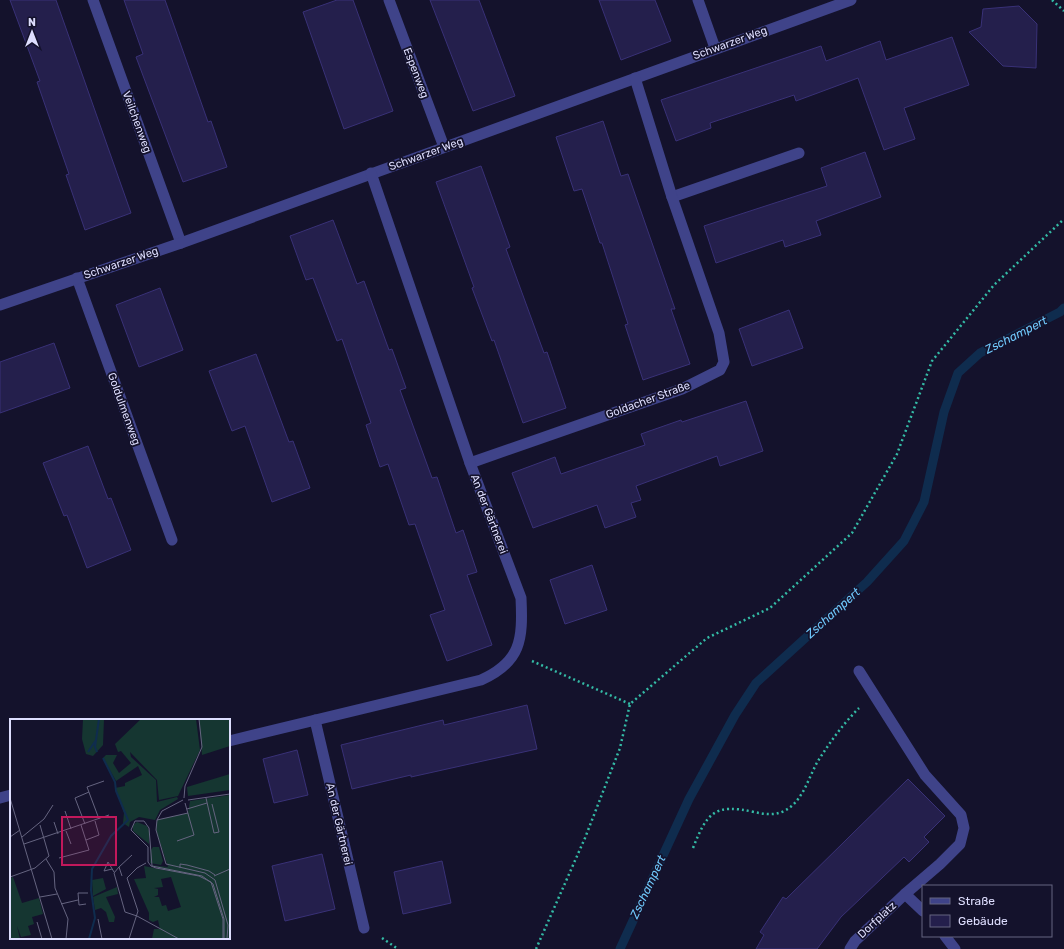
<svg xmlns="http://www.w3.org/2000/svg" width="1064" height="949" viewBox="0 0 1064 949" font-family="Rubik,sans-serif">
<rect width="100%" height="100%" fill="#14122c"/>
<g fill="none" stroke-linecap="round" stroke-linejoin="round">
<path stroke="#0f2c4e" stroke-width="9" d="M620,949L689,799L735,715L756,683L867,582L904,541L924,502L944,412L958,373L980,353L1060,312L1064,308"/>
</g>
<g fill="#241f4c" stroke="#393177">
<path d="M10,0H56L131,213L85,230L66,175L69,174L37,82L40,81Z"/>
<path d="M124,0H165L208,122L211,121L227,167L183,182L136,57L143,54Z"/>
<path d="M337,0H353L393,111L344,129L303,12Z"/>
<path d="M430,0H479L515,96L473,111Z"/>
<path d="M599,0H655L671,41L621,60Z"/>
<path d="M1019,6L1037,24L1036,68L1003,66L969,32L981,27L983,9Z"/>
<path d="M952,37L969,85L904,108L915,139L884,150L858,78L796,101L794,95L710,123L711,128L676,141L661,100L821,46L826,61L880,41L886,60Z"/>
<path d="M603,121L621,176L628,174L675,309H671L690,364L643,380L625,325L628,324L602,243H600L582,189L574,191L556,137Z"/>
<path d="M865,152L881,197L816,221L821,235L785,247L783,240L716,263L704,226L827,186L821,168Z"/>
<path d="M481,166L510,247L506,249L544,353L547,352L566,408L523,423L494,340L492,341L472,288L474,287L436,182Z"/>
<path d="M333,220L357,284L364,281L389,350L392,349L406,388L400,390L432,478L437,477L456,533L463,530L477,572L467,575L492,645L447,661L430,615L445,610L415,524L409,525L388,464L380,467L366,425L371,423L342,339L337,341L313,278L306,280L290,236Z"/>
<path d="M160,288L183,350L139,367L116,305Z"/>
<path d="M789,310L803,348L752,366L739,329Z"/>
<path d="M54,343L70,388L0,413V362Z"/>
<path d="M256,354L289,442L293,441L310,488L272,502L245,426L232,431L209,371Z"/>
<path d="M746,401L763,451L720,466L717,456L636,486L641,500L631,503L636,517L605,528L597,505L533,528L512,473L555,457L561,474L645,445L641,434L681,420L682,422Z"/>
<path d="M88,446L108,499L111,498L131,550L87,568L67,515L64,516L43,463Z"/>
<path d="M592,565L607,610L565,624L550,580Z"/>
<path d="M527,705L537,749L411,777V775L352,789L341,745L443,720L444,725Z"/>
<path d="M297,750L308,795L274,803L263,759Z"/>
<path d="M908,779L945,816L924,837L929,842L909,862L904,857L841,917L817,949H756L764,935L760,932L783,897L786,899Z"/>
<path d="M322,854L335,909L285,921L272,866Z"/>
<path d="M442,861L451,903L403,914L394,872Z"/>
</g>
<g fill="none" stroke-linecap="round" stroke-linejoin="round">
<g stroke="#34bba6" stroke-width="2.5" stroke-dasharray="2 3" stroke-linecap="butt">
<path d="M1052,0L1064,11"/>
<path d="M532,661L630,704"/>
<path d="M693,848C707,813 714,803 754,812C764,814 774,816 784,811C803,802 808,778 818,761C830,742 843,724 859,708"/>
<path d="M382,938L398,949"/>
<path d="M536,949L585,838L620,748L630,704L707,638L770,608L852,533L897,454L932,361L994,285L1064,219"/>
</g>
<path stroke="#3f4389" stroke-width="11" d="M859,671L925,775L961,815L964,828L960,844L940,864L905,894"/>
<g stroke="#3f4389" stroke-width="11">
<path d="M93,0L181,243"/>
<path d="M389,0L444,147"/>
<path d="M698,0L715,48"/>
<path d="M672,197L799,153"/>
<path d="M77,278L172,540"/>
<path d="M0,305L181,243L851,0"/>
<path d="M470,463L682,389L720,370L724,362L719,333L672,197L635,78"/>
<path d="M315,720L364,928"/>
<path d="M229,741L481,680C521,662 523,640 521,598L470,463L371,173"/>
<path d="M0,798L11,795"/>
<path d="M945,936L955,949"/>
<path d="M850,949L855,941L905,894L923,911"/>
</g>
</g>
<g text-anchor="middle" dominant-baseline="central" stroke-width="3.5" stroke-linejoin="round" paint-order="stroke">
<g font-size="11" fill="#dedefe" stroke="#14122c">
<text transform="translate(730 43) rotate(-20)">Schwarzer Weg</text>
<text transform="translate(416 73) rotate(69)">Espenweg</text>
<text transform="translate(137 122) rotate(70)">Veilchenweg</text>
<text transform="translate(426 154) rotate(-20)">Schwarzer Weg</text>
<text transform="translate(121 263) rotate(-19)">Schwarzer Weg</text>
<text transform="translate(648 400) rotate(-20)">Goldacher Straße</text>
<text transform="translate(124 409) rotate(70)">Goldulmenweg</text>
<text transform="translate(489 514) rotate(69)">An der Gärtnerei</text>
<text transform="translate(339 824) rotate(77)">An der Gärtnerei</text>
<text transform="translate(877 920) rotate(-43)">Dorfplatz</text>
</g>
<g font-size="12" font-style="italic" fill="#6fc8fb" stroke="#14122c">
<text transform="translate(1016 335) rotate(-27)">Zschampert</text>
<text transform="translate(833 613) rotate(-42)">Zschampert</text>
<text transform="translate(648 887) rotate(-65)">Zschampert</text>
</g>
</g>
<g transform="translate(10 719)">
<rect width="220" height="220" fill="#14122c"/>
<path d="M73,0H94L93,26L83,37L76,35L72,20ZM131,0H186L190,31L168,77L149,81L147,61L120,33L121,38L146,61L147,83L167,78L168,80L150,91L145,101L129,98L120,103L119,108L113,104L114,94L105,69L115,67V64L132,56L128,47L106,62L93,39L96,36H107L103,44L109,54L121,44L111,32L108,33L105,25ZM189,0H220V27L192,36ZM220,55V71L178,77L177,68ZM220,76V220H142L144,210H150L148,201L143,203L139,201V194L124,160L136,159L134,147L159,152L141,146L158,148L146,111L147,101L178,94L180,82ZM161,158L171,188L158,192L156,186L152,187L149,178H144L148,176V170L144,169L153,168L151,160ZM127,103L137,107L139,112L129,110L139,112V125L123,112V106ZM141,128V131L143,128H149L153,142L151,146L140,144ZM3,158L12,184L29,179L33,195L22,198L24,205L18,207L21,216L11,218L7,207L10,220H0V159ZM93,159L96,170L83,177L82,161ZM107,168L108,175L96,178L105,198L104,203H99L96,193L91,189L85,191L83,178Z" fill="#153631" fill-rule="evenodd"/>
<path fill="none" stroke="#0f2c4e" stroke-width="2" d="M78,33L86,21M87,33L85,28L89,0M79,220L85,199L81,171L82,150L101,117L118,101L106,72L105,63L93,39"/>
<path fill="none" stroke="#656480" stroke-width="1" d="M0,79L42,220M174,79L175,67L192,28L189,0M196,79L204,114L209,113L202,85M173,81L152,92L147,101L146,111L156,145L195,154L205,161L218,206L217,220M178,81L220,75M177,90L197,84M55,92L61,110M89,100L77,68L94,62M147,101L178,94M44,103L48,115M75,105L65,79L79,73M56,112L61,125M0,118L10,111M12,118L34,100L43,86M76,121L89,116L85,102M167,122L184,116L175,84M14,125L99,96M49,139L79,131L71,106M36,140L44,153L45,169L58,200L56,220M109,148L122,136M170,149V145L177,146L199,152L205,156M102,150L94,152L98,143L104,153M112,157L109,148L104,154L115,193L127,197L169,220M204,157L220,150M0,158L25,149L39,137L30,106M117,159L128,192L119,220M117,159L127,149L136,144M30,178L47,175M51,185L68,181M76,185L69,186L68,174H78M88,200L92,220M27,203L32,220M213,220V200L201,163L189,157L146,149L141,147L138,143V128L121,111L125,102H134L139,109L142,147L192,157L203,165L214,200V220"/>
<path fill="#c2185b" fill-opacity="0.15" stroke="#c2185b" stroke-width="2" d="M52,98H106V146H52Z"/>
<rect width="220" height="220" fill="none" stroke="#dedefe" stroke-width="2"/>
</g>
<rect x="922" y="885" width="130" height="52" fill="#14122c" stroke="#656480"/>
<rect x="930" y="898" width="20" height="6" fill="#3f4389" stroke="#656480"/>
<text x="958" y="905" font-size="12" fill="#dedefe">Straße</text>
<rect x="930" y="915" width="20" height="12" fill="#241f4c" stroke="#656480"/>
<text x="958" y="925" font-size="12" fill="#dedefe">Gebäude</text>
<g transform="translate(32 32)" stroke="#14122c" stroke-width="3" paint-order="stroke">
<path d="M0-3L7 15L0 10L-7 15Z" fill="#dedefe"/>
<text y="-6" font-size="11" font-weight="bold" text-anchor="middle" fill="#dedefe">N</text>
</g>
</svg>
